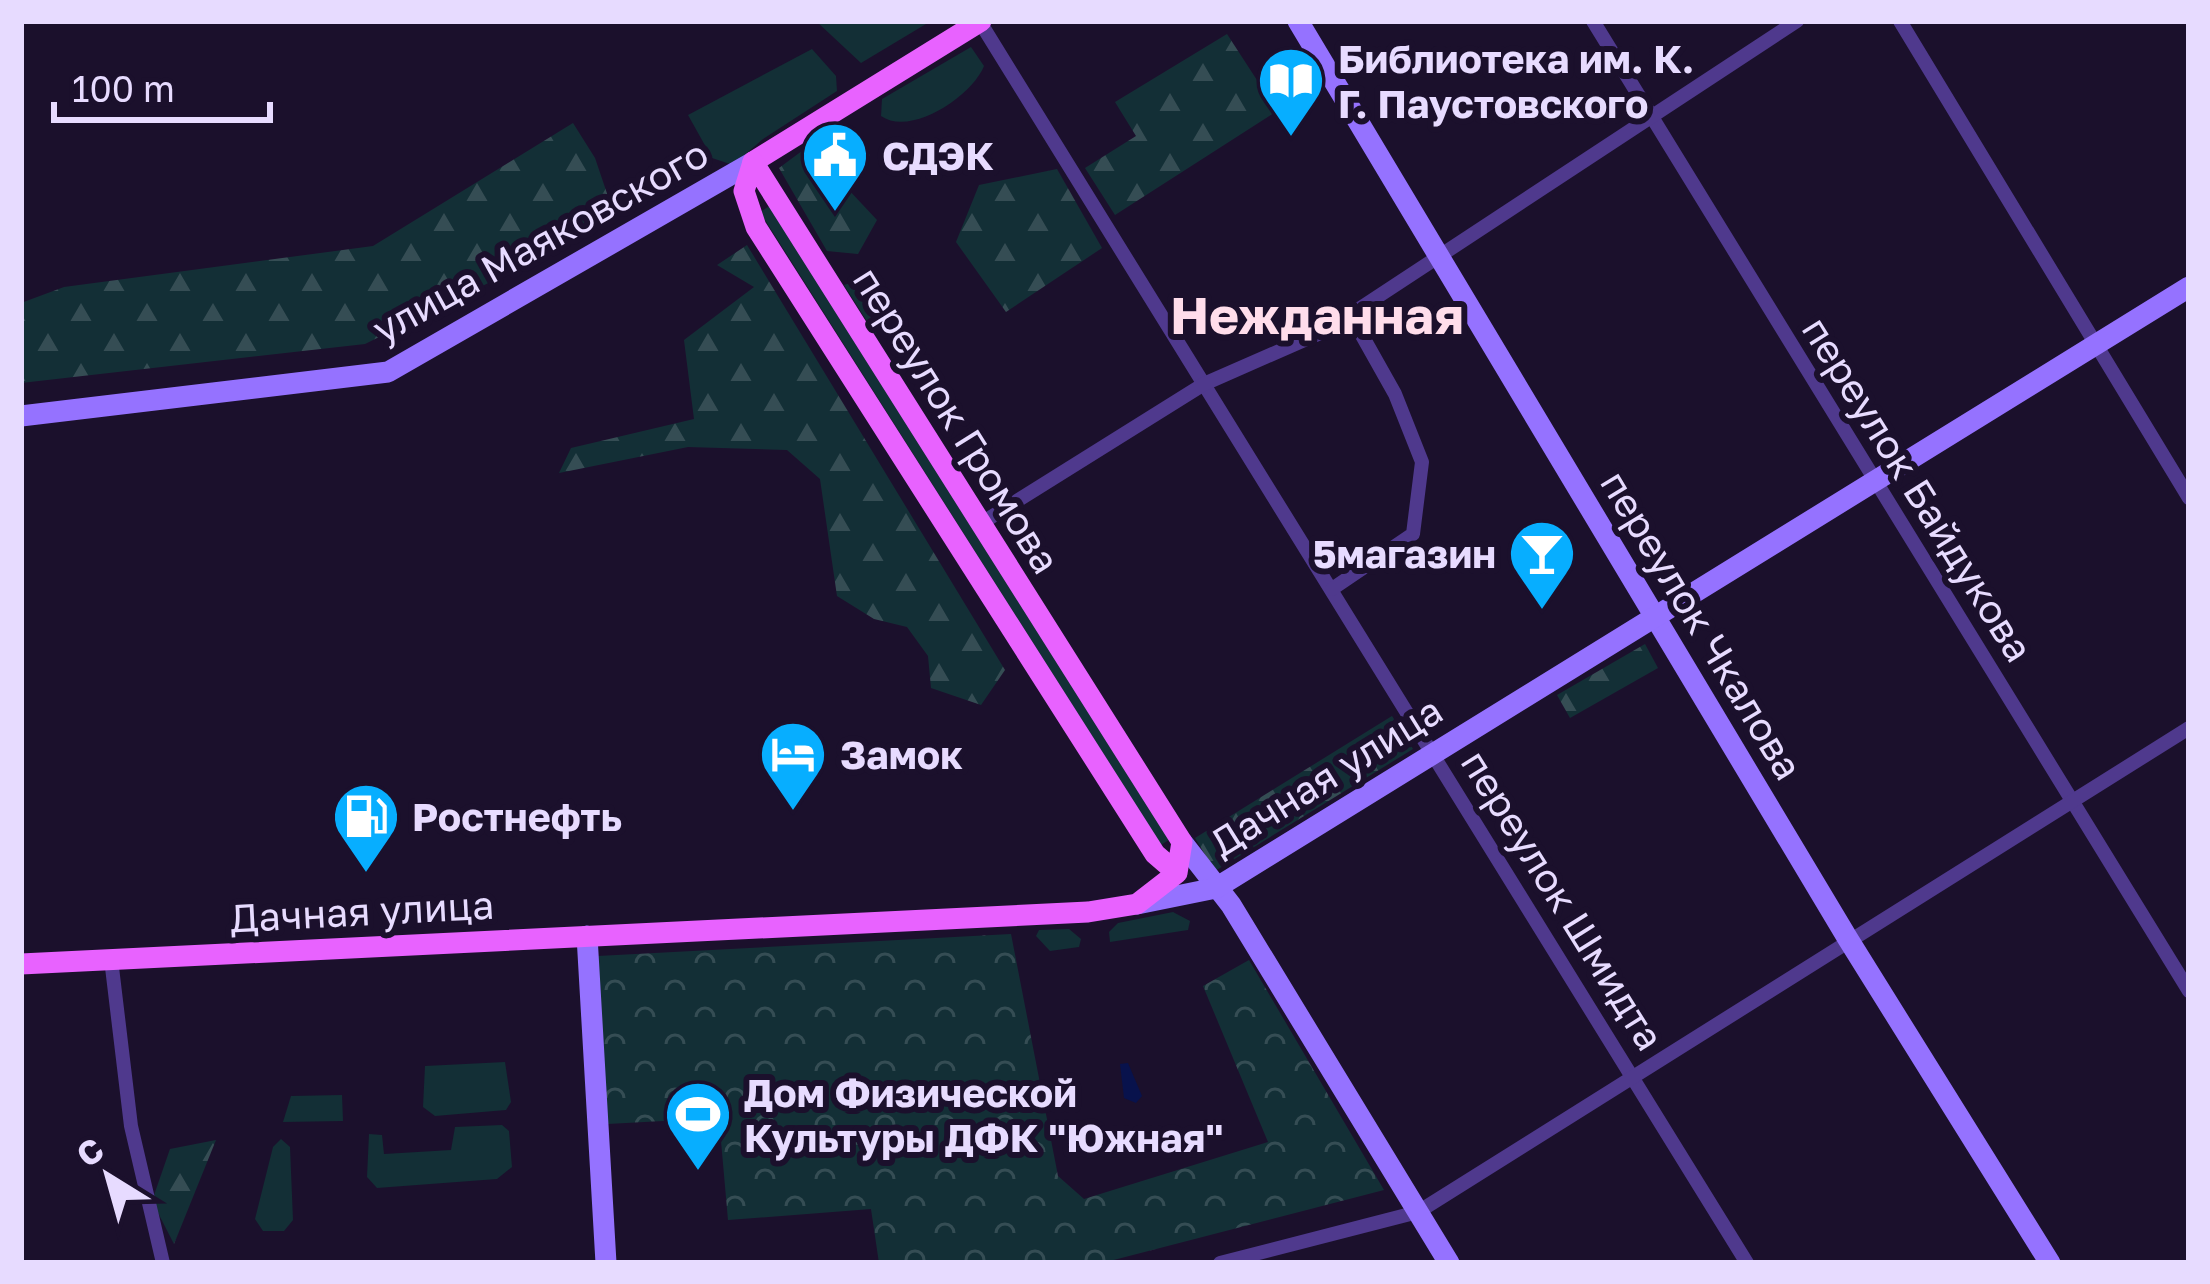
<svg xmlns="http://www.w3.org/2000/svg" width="2210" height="1284" viewBox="0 0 2210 1284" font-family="'Golos Text',sans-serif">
<defs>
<pattern id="forest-firs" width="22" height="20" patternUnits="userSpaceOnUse" patternTransform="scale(3)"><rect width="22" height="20" fill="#132f36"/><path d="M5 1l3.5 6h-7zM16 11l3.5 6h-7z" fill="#354d54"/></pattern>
<pattern id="park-crowns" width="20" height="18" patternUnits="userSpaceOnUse" patternTransform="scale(3)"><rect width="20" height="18" fill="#132f36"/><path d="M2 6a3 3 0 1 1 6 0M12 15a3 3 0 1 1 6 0" fill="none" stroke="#354d54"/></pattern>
</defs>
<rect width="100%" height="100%" fill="#1b102c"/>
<g fill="#132f36">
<path d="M816,21H931L861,63Z"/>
<path d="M971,47L984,66C972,96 911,137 881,116L882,99Z"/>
<path d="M812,49L836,76L837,91L763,139L733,165L712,158L688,115Z"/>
<path d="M771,205L1172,838L1161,845L760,212Z"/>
<path d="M869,277L891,304L875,334L844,285Z"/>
<path d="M1173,912L1190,921L1188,930L1110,942L1109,932L1118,923Z"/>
<path d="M1069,929L1081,939L1079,947L1050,951L1036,936L1039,930Z"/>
<path d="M505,1062L511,1102L506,1110L435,1116L423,1107L425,1066Z"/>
<path d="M342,1095L343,1121L283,1122L291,1096Z"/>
<path d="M502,1125L509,1131L512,1167L497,1179L377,1188L367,1177L369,1134L382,1135L384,1154L451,1150L455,1127Z"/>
<path d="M281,1139L290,1147L293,1220L284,1231H263L255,1219L273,1147Z"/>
</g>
<g fill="url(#forest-firs)">
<path d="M1227,34L1277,111L1115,215L1085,168L1136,136L1115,102Z"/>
<path d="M841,122L870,155L846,187L877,220L858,254L827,251L779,168Z"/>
<path d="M573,123L595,158L616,220L365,344L21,383V303L64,287L373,246Z"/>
<path d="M1057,169L1102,248L1006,312L956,242L979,185Z"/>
<path d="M747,245L1005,670L981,705L931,688L928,656L907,627L874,619L837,596L820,479L787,450L688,447L559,473L571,448L694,419L684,340L754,287L717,265Z"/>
<path d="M1645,644L1658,668L1570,718L1557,695Z"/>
<path d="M1392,716L1413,749L1215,871L1195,838Z"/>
<path d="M216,1140L174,1244L152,1201L170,1149Z"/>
</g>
<path fill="url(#park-crowns)" d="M1011,934L1058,1176L1084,1199L1268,1142L1203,986L1249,960L1384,1190L1102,1263H879L871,1209L728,1220L719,1118L607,1124L598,956Z"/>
<path fill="#08124c" d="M1120,1064L1128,1063L1142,1096L1136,1103L1124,1098Z"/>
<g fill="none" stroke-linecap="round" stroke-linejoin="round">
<g stroke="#4f398d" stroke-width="14">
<path d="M1593,21L2189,991"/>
<path d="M1900,21L2189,498"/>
<path d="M980,22L1747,1263"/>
<path d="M980,524L1204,384L1327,330L1797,21"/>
<path d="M1332,589L1413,534L1422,462L1395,394L1350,314"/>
<path d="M111,959L131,1126L163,1263"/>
<path d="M1220,1263L1418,1212L2189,728"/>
</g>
<g stroke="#9572ff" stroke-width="21">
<path d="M1298,21L1848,939L2050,1263"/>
<path d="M21,416L388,372L753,162"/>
<path d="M1182,842L1231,905L1449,1263"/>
<path d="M1137,904L1216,888L2189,287"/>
<path d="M587,936L606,1263"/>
</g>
<g stroke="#e862ff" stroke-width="21">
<path d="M753,162L981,21"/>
<path d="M21,964L1088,912L1137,904L1177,873L1182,842L753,162L744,191L756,227L1155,854L1177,873"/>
</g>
</g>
<defs>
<symbol id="library-pin" viewBox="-11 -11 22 30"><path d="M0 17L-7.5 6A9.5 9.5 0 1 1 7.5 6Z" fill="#07aeff" stroke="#1b102c"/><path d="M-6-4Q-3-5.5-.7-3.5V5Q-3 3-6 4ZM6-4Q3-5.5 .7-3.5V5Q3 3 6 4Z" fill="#fff"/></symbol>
<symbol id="civic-pin" viewBox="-11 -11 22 30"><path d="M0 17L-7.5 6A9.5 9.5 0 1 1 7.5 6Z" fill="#07aeff" stroke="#1b102c"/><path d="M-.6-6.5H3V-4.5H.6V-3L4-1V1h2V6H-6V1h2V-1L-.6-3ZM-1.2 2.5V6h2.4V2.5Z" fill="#fff"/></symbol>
<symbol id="bar-pin" viewBox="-11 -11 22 30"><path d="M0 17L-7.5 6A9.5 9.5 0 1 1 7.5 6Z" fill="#07aeff" stroke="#1b102c"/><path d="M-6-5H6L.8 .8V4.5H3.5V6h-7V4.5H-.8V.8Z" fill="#fff"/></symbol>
<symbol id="hotel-pin" viewBox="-11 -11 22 30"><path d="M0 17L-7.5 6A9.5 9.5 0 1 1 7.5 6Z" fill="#07aeff" stroke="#1b102c"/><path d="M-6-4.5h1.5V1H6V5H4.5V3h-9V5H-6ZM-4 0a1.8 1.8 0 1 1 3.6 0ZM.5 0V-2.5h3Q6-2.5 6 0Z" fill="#fff"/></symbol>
<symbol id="fuel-pin" viewBox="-11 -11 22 30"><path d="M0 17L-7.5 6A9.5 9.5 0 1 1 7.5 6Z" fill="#07aeff" stroke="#1b102c"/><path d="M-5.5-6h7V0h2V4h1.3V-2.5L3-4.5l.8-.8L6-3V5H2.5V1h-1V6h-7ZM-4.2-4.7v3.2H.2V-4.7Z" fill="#fff"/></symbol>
<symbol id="stadium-pin" viewBox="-11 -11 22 30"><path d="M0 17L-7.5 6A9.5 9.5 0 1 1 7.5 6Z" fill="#07aeff" stroke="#1b102c"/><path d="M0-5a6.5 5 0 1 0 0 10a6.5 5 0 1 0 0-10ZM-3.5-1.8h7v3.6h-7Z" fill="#fff"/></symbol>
</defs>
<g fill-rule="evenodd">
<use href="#library-pin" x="1253" y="42" width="76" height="104"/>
<use href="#civic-pin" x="797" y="117" width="76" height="104"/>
<use href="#bar-pin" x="1504" y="515" width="76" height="104"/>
<use href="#hotel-pin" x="755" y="716" width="76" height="104"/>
<use href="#fuel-pin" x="328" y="778" width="76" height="104"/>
<use href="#stadium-pin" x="660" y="1076" width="76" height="104"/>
</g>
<g text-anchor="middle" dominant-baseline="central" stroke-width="12" stroke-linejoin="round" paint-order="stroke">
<g font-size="39" font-weight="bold" fill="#e7dbff" stroke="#1b102c" text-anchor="start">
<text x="1338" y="58">Библиотека им. К.<tspan x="1338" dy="45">Г. Паустовского</tspan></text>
<text x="882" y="155">СДЭК</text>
<text x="1496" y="553" text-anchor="end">5магазин</text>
<text x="840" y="754">Замок</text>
<text x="412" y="816">Ростнефть</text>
<text x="744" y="1092">Дом Физической<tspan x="744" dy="45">Культуры ДФК "Южная"</tspan></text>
</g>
<g font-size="39" fill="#e7dbff" stroke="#1b102c">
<text transform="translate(540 241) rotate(-29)">улица Маяковского</text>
<text transform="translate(957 420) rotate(58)">переулок Громова</text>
<text transform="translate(1918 489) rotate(58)">переулок Байдукова</text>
<text transform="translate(1702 625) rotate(59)">переулок Чкалова</text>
<text transform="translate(1326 776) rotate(-32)">Дачная улица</text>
<text transform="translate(1563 900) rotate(58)">переулок Шмидта</text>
<text transform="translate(362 911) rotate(-3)">Дачная улица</text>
</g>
<g font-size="51" font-weight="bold" fill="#ffddeb" stroke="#1b102c">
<text x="1317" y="314">Нежданная</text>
</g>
</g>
<rect width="2210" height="1284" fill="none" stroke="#e7dbff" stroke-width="48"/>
<g transform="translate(108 1176) rotate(323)" stroke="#1b102c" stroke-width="9" paint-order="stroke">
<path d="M0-9L21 45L0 30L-21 45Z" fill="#e7dbff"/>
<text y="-18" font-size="33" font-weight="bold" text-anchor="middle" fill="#e7dbff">С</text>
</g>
<path d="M54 102v18h216v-18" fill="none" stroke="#e7dbff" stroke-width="6"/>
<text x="72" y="102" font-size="36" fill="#e7dbff" stroke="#1b102c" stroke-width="9" paint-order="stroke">100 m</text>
</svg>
